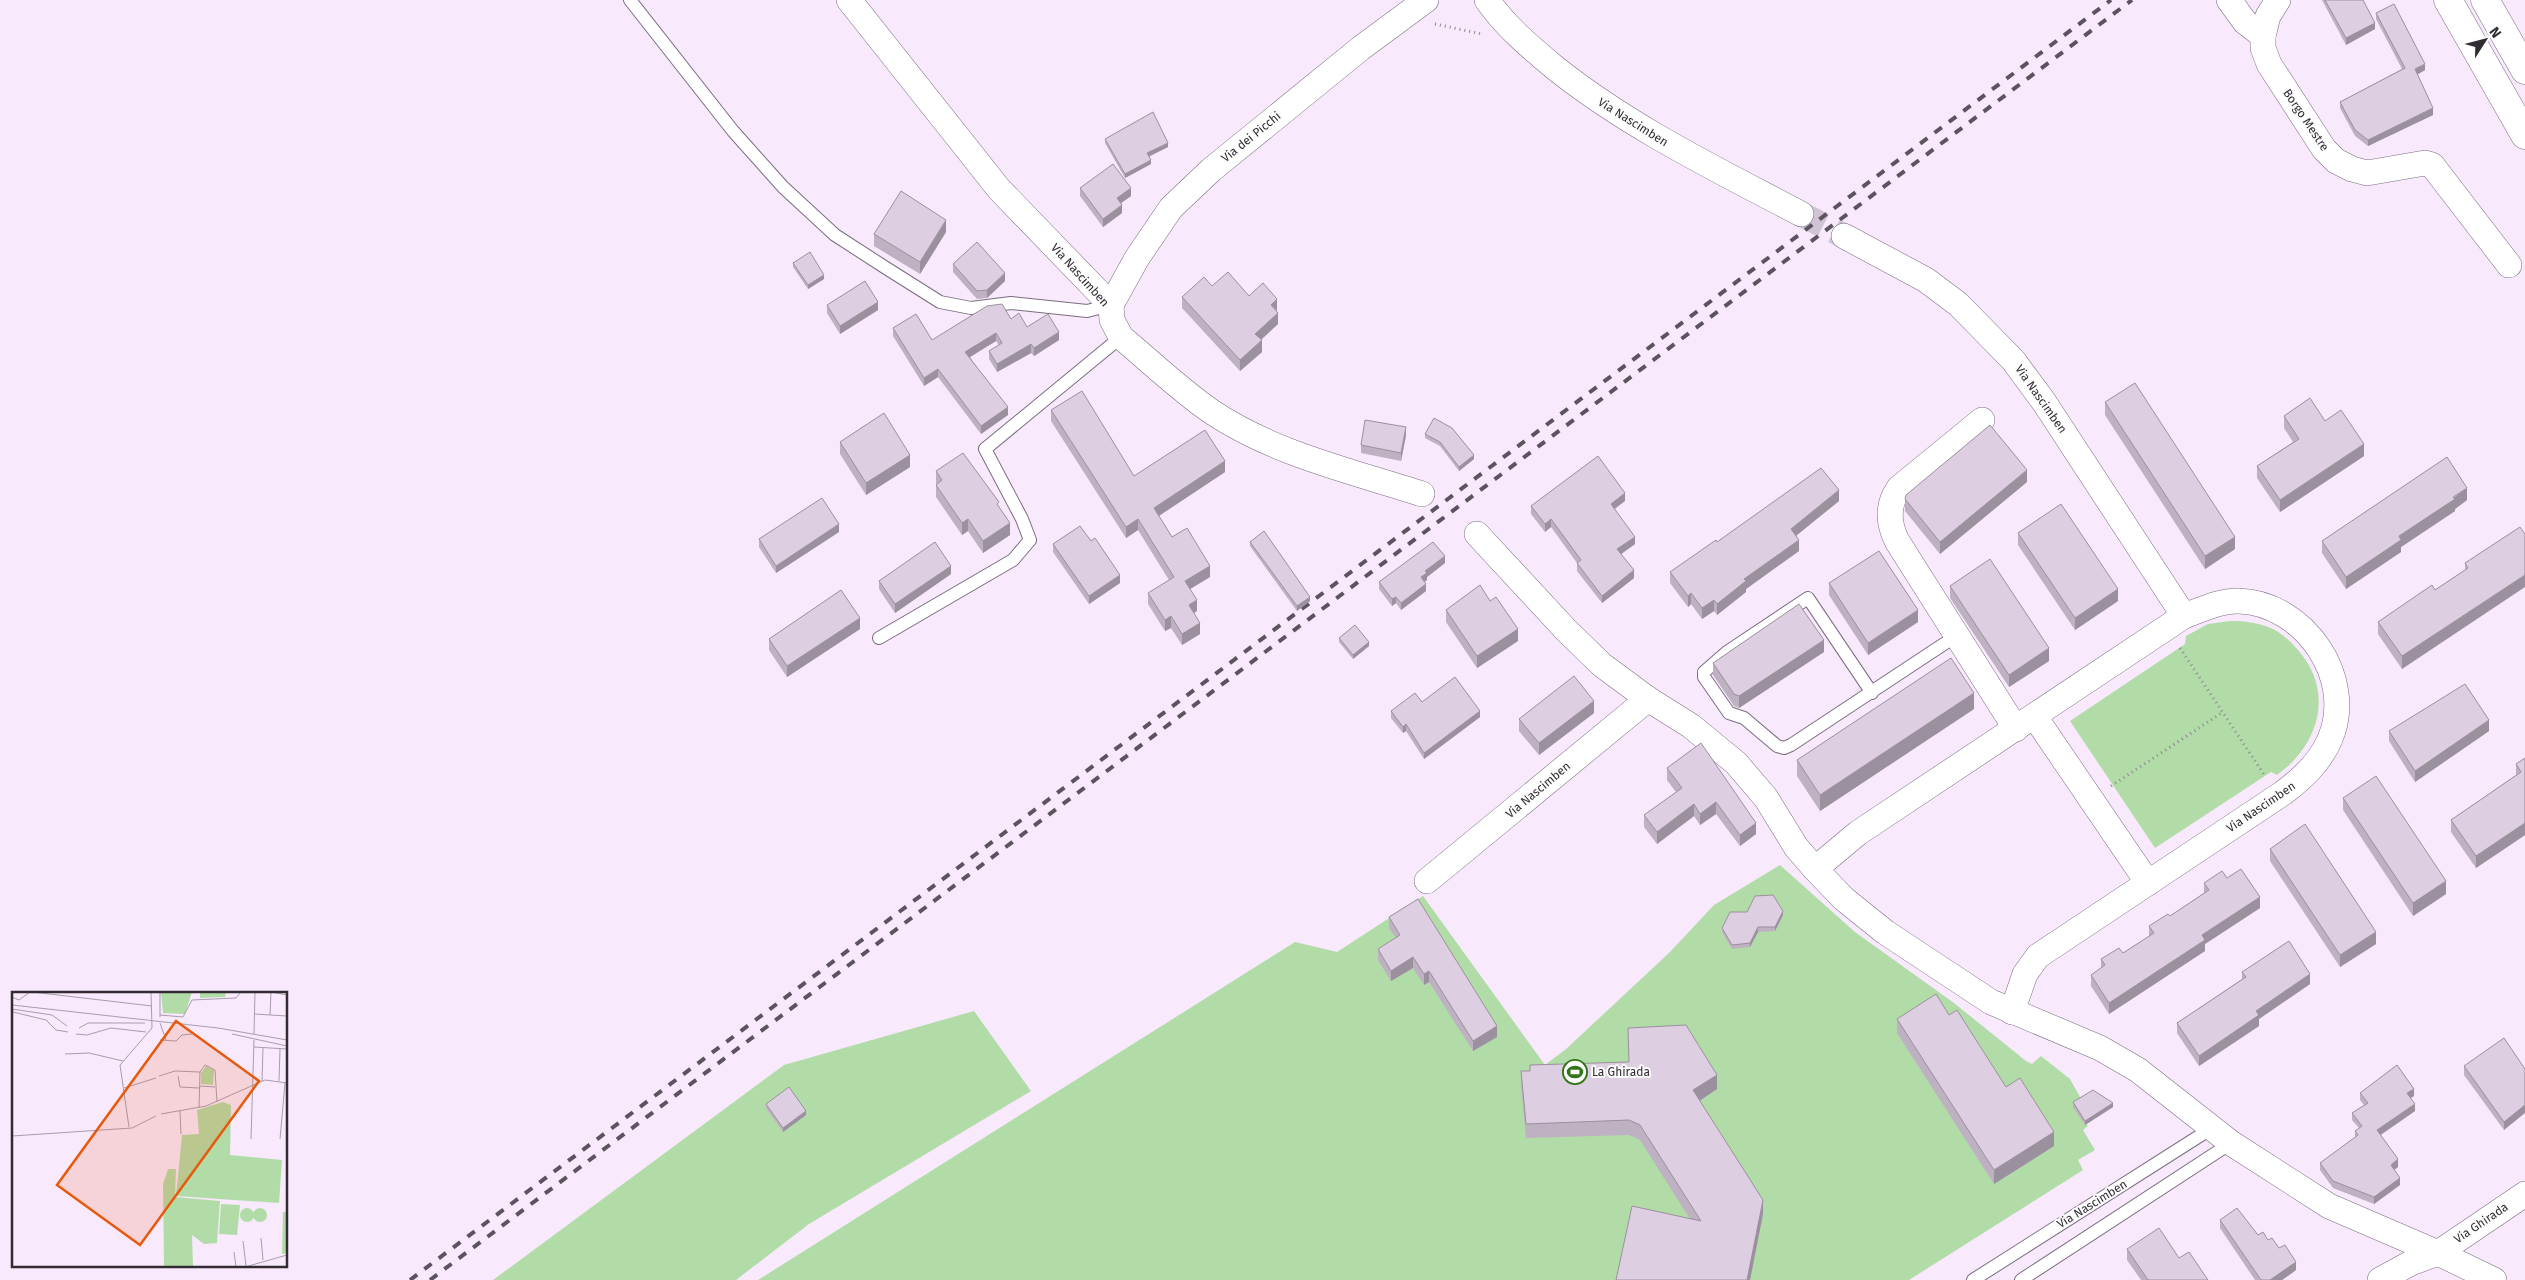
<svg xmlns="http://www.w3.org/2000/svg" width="2525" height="1280" viewBox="0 0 2525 1280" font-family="'Fira Sans',sans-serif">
<rect width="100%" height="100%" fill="#f8e9fd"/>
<g fill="#b2dca7">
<path d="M2230,621C2243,621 2255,622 2268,627C2280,631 2289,640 2298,650C2335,692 2319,745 2277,775L2271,772L2155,848L2070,721L2185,644L2186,636L2208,624Z"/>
<path d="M1780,865L1855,932L1954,1003L2026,1061L2032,1064L2041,1056L2070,1079L2093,1120L2086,1124L2088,1126L2083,1130L2095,1150L2078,1160L2083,1170L1909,1280H758L1295,942L1337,952L1423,896L1545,1065L1566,1049L1669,953L1714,905Z"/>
<path d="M974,1011L1031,1091L809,1224L736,1280H493L784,1065Z"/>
</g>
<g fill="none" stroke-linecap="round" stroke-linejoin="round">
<path stroke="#d0c3d4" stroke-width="25" stroke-dasharray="25 12" stroke-linecap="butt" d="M1801,214L1844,236"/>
<defs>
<g id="lane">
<path d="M630,0L733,131L783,187L835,235L886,268L940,302L971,308L1011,303L1087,311L1111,305"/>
<path d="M879,638L1013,560L1030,540L1022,519L985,449L1121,337"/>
<path d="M1872,693L1808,598L1727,652L1704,672V677L1729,713L1744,718L1777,746L1784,748L1791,745L1956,636"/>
<path d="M1973,1280L2212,1128"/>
<path d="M2021,1280L2231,1143"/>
</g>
<g id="street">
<path d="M849,0L999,189L1111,305L1112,320L1121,337C1151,362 1180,390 1212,412C1275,454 1351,471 1422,494"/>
<path d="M1487,0C1506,27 1529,46 1554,67C1629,127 1716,169 1801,214"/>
<path d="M2229,0L2245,22L2263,36V48L2269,64L2324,149L2336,161L2352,169L2367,173L2425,163L2432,165L2509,265"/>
<path d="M2263,36L2268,16L2278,0"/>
<path d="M1844,236L1926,280L1958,304L2013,360L2044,402L2184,616"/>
<path d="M1111,305L1137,258L1171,208L1211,170L1361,48L1426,0"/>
<path d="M1982,420L1899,488C1887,505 1888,523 1897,541L2016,729"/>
<path d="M1477,534L1566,630L1602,665L1648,699L1691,726L1736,763L1766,798L1796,847L1815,869L1844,899L1885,932L1991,1002L2100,1048L2138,1070L2231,1143L2329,1206L2438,1253L2494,1280"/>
<path d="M2035,717L2148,883"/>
<path d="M1815,869L1858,833L2184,616C2201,610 2221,600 2239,601C2304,603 2356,678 2330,739C2320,762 2303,778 2283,793L2038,956L2025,974L2012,1012"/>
<path d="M1427,881L1648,699"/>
<path d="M2380,1280L2411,1263L2438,1253L2525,1194"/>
</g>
<g id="highway">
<path d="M2448,0L2525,135"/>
<path d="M2485,0L2525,70"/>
</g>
</defs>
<use href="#lane" stroke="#7a6d7f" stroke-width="14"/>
<use href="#street" stroke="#7a6d7f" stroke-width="26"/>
<use href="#highway" stroke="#7a6d7f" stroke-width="29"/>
<g stroke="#8f8592" stroke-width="3" stroke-dasharray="1 4" stroke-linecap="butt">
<path d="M1435,24L1482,34"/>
<path d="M2180,648L2265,776"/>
<path d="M2111,786L2223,712"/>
</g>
<use href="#lane" stroke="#fff" stroke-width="12"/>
<use href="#street" stroke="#fff" stroke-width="25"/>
<use href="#highway" stroke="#fff" stroke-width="28"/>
<g stroke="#5b535d" stroke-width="4" stroke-dasharray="9 9" stroke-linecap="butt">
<path d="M410,1280L2111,0"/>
<path d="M430,1280L2132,0"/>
</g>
</g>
<g fill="#beb1c2">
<path d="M2322,0H2363L2375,29L2346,45Z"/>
<path d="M2376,13L2425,70L2417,74L2433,115L2368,146L2355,136L2340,108V102L2402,69L2376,19Z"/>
<path d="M1105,139L1168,147L1149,157L1151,164L1125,178L1105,143Z"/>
<path d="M1080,188L1131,196L1121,203L1122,213L1103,227L1080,196Z"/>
<path d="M946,232L920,274L874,246V234Z"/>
<path d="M793,263L824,279L808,289L793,267Z"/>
<path d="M953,264L1005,281L987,298L977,299L953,272Z"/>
<path d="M1212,286L1249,296L1277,311L1278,324L1261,340L1262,352L1240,371L1182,308V297Z"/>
<path d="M827,305L878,310L840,334L827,313Z"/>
<path d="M1011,319L1027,327L1059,340L1034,356L1031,353L997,372L989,359V351L999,345L996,341L970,357L1008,415L981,434L938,377L924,386L893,336V328L932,340Z"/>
<path d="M2105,402L2235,549L2205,569L2105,415Z"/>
<path d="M1051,410L1134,476L1225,472L1159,516L1172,537L1210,577L1190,589L1197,611L1194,613L1200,634L1182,645L1171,628L1165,631L1148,604V593L1169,580L1138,530L1126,538L1051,421Z"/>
<path d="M2284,416L2325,421L2364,456L2280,512L2257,478V466L2293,442L2284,428Z"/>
<path d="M1425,434L1474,459L1459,471L1440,446L1425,438Z"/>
<path d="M1406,435L1401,461L1361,453V445Z"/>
<path d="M840,442L910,467L866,495L840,454Z"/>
<path d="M936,471L999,508L1010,535L983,553L968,531L962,535L936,497Z"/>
<path d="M2027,482L1940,554L1905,511V499Z"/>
<path d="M2467,500L2455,509V511L2401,547V552L2346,589L2322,553V541Z"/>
<path d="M1625,501L1615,509L1635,544L1621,554L1634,578L1602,603L1577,571V563L1551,527L1545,532L1531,514V506Z"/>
<path d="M1839,501L1796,535L1799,551L1746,589V592L1717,615L1714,611L1702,619L1691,604L1688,607L1670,583V572L1717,542Z"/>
<path d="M839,532L776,573L759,547V539Z"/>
<path d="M2018,533L2118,601L2075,630L2018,545Z"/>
<path d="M2525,534L2402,669L2378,634V622L2435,590L2465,570V563Z"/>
<path d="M1250,542L1310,601L1297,611L1250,546Z"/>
<path d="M1053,544L1120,583L1089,604L1053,552Z"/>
<path d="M1445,563L1427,577V580L1424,582L1426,591L1401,610L1396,603L1392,606L1379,589V582Z"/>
<path d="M951,574L895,613L879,589V581Z"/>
<path d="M1829,583L1918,622L1868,655L1829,595Z"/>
<path d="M1950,586L2049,661L2009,687L1950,598Z"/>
<path d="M1490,601L1518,641L1477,668L1446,622V610Z"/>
<path d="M860,629L787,677L769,650V639Z"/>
<path d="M1339,638L1369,646L1353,659L1339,642Z"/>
<path d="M1824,652L1739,708L1734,706L1713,675V663Z"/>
<path d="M1422,702L1480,717L1424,759L1406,731L1403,733L1391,718V711Z"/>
<path d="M1974,709L1820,811L1797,776V760Z"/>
<path d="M1594,713L1539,755L1519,731V719Z"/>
<path d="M2389,731H2489L2415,782L2389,741Z"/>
<path d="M1701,743L1756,834L1740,846L1716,814L1700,825L1694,816L1657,844L1644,827V815L1676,792L1667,780V768Z"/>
<path d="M2525,758V835L2476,868L2451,832V820L2516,775V764Z"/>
<path d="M2343,798L2446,894L2413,916L2343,810Z"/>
<path d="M2270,849L2376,944L2340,967L2270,861Z"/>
<path d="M2227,878L2260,908L2205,944V951L2109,1014L2091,986V975L2101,968V959L2123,953L2149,936V926L2170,916L2204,893V883Z"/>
<path d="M1783,915L1775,931L1758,932L1750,947L1732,949L1722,932V928Z"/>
<path d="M1389,917L1497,1037L1473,1051L1429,982L1424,985L1413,968L1391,981L1378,960V949L1396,938L1389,928Z"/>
<path d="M2242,972L2310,984L2259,1019V1026L2199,1066L2177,1033V1023L2242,979Z"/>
<path d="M1949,1015L2006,1087L2054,1146L1994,1184L1897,1033V1019Z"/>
<path d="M1628,1028L1717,1089L1700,1101L1763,1214L1750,1280L1690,1219L1640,1140L1629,1135L1526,1138L1521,1085V1071H1530L1629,1062Z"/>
<path d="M2464,1066L2525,1069L2504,1130L2464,1075Z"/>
<path d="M2360,1093L2414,1096L2411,1098L2415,1111L2381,1135L2398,1167L2394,1170L2400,1185L2374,1204L2333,1188L2320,1170V1163L2355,1138V1131L2359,1128L2352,1120V1113L2364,1105L2360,1100Z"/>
<path d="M2073,1102L2113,1107L2085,1125L2073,1107Z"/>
<path d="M766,1104L806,1115L783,1132L766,1108Z"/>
<path d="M2220,1220L2258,1235L2268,1240L2279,1248L2296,1270L2282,1280H2255L2220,1228Z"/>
<path d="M2127,1249L2179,1258L2208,1280H2141L2127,1260Z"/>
</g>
<g fill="#9b909e">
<path d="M2375,23V29L2346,45V38Z"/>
<path d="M2425,64V70L2415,76V69Z"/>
<path d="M2433,108V115L2368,146V140Z"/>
<path d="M1168,143V147L1147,157V153Z"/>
<path d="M1151,160V164L1125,178V174Z"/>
<path d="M1131,188V196L1117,206V198Z"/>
<path d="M1122,205V213L1103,227V219Z"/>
<path d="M946,220V232L920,274V262Z"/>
<path d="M1005,273V281L987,298V290Z"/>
<path d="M824,275V279L808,289V285Z"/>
<path d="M1277,299V311L1271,305Z"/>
<path d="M878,302V310L840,334V326Z"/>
<path d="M1278,313V324L1255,345V334Z"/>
<path d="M1059,332V340L1034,356V348Z"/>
<path d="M996,333V341L965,360V352Z"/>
<path d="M1262,340V352L1240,371V360Z"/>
<path d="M1031,344V353L997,372V364Z"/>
<path d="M938,369V377L924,386V378Z"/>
<path d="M1008,407V415L981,434V426Z"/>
<path d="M1406,427V435L1401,461V453Z"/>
<path d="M2364,444V456L2280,512V500Z"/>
<path d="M910,455V467L866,495V483Z"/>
<path d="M1474,455V459L1459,471V467Z"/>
<path d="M1225,461V472L1154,519V508Z"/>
<path d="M2027,470V482L1940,554V542Z"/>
<path d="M2467,488V500L2455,509V511L2401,547V552L2346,589V577L2399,536Z"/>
<path d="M1839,490V501L1791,540V529Z"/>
<path d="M1625,493V501L1611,511V504Z"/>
<path d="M968,519V531L962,535V523Z"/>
<path d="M1138,519V530L1126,538V527Z"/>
<path d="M1551,519V527L1545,532V524Z"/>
<path d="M1010,523V535L983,553V541Z"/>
<path d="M839,524V532L776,573V566Z"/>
<path d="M1635,537V544L1617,557V549Z"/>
<path d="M2235,537V549L2205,569V556Z"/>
<path d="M1799,540V551L1746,589V592L1717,615V604L1744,579Z"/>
<path d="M1445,556V563L1427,577V580L1421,584V577L1425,571Z"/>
<path d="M951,566V574L895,613V604Z"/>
<path d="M1210,566V577L1185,592V581Z"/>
<path d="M1634,570V578L1602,603V596Z"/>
<path d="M1120,575V583L1089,604V596Z"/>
<path d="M2525,575V587L2402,669V656Z"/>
<path d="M1426,584V591L1401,610V603Z"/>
<path d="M2118,589V601L2075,630V618Z"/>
<path d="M1691,593V604L1688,607V596Z"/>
<path d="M1310,597V601L1297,611V606Z"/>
<path d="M1396,597V603L1392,606V599Z"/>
<path d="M1197,600V611L1189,616V605Z"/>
<path d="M1714,600V611L1702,619V608Z"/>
<path d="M1918,610V622L1868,655V643Z"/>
<path d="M1171,616V628L1165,631V620Z"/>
<path d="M860,618V629L787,677V666Z"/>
<path d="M1200,623V634L1182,645V634Z"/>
<path d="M1518,629V641L1477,668V656Z"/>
<path d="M1824,640V652L1739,708V696Z"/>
<path d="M1369,642V646L1353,659V655Z"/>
<path d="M2049,648V661L2009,687V675Z"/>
<path d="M1974,693V709L1820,811V795Z"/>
<path d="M1594,701V713L1539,755V743Z"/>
<path d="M1480,711V717L1424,759V753Z"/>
<path d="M2489,720V731L2415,782V771Z"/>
<path d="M1406,724V731L1403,733V727Z"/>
<path d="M1716,802V814L1700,825V814Z"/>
<path d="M1694,804V816L1657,844V832Z"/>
<path d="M1756,823V834L1740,846V835Z"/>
<path d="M2525,823V835L2476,868V856Z"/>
<path d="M2446,881V894L2413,916V903Z"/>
<path d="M2260,897V908L2205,944V951L2109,1014V1003L2202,935Z"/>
<path d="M1783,911V915L1775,931V927Z"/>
<path d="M1758,927V932L1750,947V943Z"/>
<path d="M2376,932V944L2340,967V955Z"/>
<path d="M1413,957V968L1391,981V971Z"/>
<path d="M1429,971V982L1424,985V974Z"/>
<path d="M2310,974V984L2259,1019V1026L2199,1066V1056L2256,1011Z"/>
<path d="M1497,1026V1037L1473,1051V1041Z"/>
<path d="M1717,1075V1089L1693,1105V1090Z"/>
<path d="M2414,1089V1096L2407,1100V1093Z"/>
<path d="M2113,1103V1107L2085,1125V1121Z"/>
<path d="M2415,1104V1111L2377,1137V1130Z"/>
<path d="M2525,1105V1113L2504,1130V1122Z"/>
<path d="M806,1111V1115L783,1132V1128Z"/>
<path d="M2054,1132V1146L1994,1184V1170Z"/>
<path d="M2398,1159V1167L2391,1172V1165Z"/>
<path d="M2400,1178V1185L2374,1204V1197Z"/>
<path d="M1763,1200V1214L1750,1280H1747Z"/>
<path d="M2296,1262V1270L2282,1280H2270Z"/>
</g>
<g fill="#ddcee1" stroke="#9b909e">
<path d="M2325,0H2363L2375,23L2346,38Z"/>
<path d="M2394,4L2425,64L2415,69L2433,108L2368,140L2355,130L2340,102L2405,68L2376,13Z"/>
<path d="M1153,112L1168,143L1147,153L1151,160L1125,174L1105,139Z"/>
<path d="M1113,164L1131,188L1117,198L1122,205L1103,219L1080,188Z"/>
<path d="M901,191L946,220L920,262L874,234Z"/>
<path d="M977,242L1005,273L987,290L977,291L953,264Z"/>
<path d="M810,252L824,275L808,285L793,263Z"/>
<path d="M1228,272L1249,296L1263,283L1277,299L1271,305L1278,313L1255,334L1262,340L1240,360L1182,297L1204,277L1212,286Z"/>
<path d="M865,281L878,302L840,326L827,305Z"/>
<path d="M1002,304L1011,319L1019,313L1027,327L1048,314L1059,332L1034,348L1031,344L997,364L989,351L1002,343L996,333L965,352L1008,407L981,426L938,369L924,378L893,328L916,314L932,340L987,306Z"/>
<path d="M2135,383L2235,537L2205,556L2105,402Z"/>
<path d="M1082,391L1134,476L1205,430L1225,461L1154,508L1172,537L1187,528L1210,566L1185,581L1197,600L1189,605L1200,623L1182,634L1171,616L1165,620L1148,593L1174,577L1138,519L1126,527L1051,410Z"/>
<path d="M2310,398L2325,421L2341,410L2364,444L2280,500L2257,466L2299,439L2284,416Z"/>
<path d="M884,413L910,455L866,483L840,442Z"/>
<path d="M1434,418L1452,428L1474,455L1459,467L1440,442L1425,434Z"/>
<path d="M1365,420L1406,427L1401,453L1361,445Z"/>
<path d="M1990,425L2027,470L1940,542L1905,499L1906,495Z"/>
<path d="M963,453L999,502L997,504L1010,523L983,541L968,519L962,523L936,485L942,480L936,471Z"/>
<path d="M1598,456L1625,493L1611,504L1635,537L1617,549L1634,570L1602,596L1577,563L1581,560L1551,519L1545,524L1531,506Z"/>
<path d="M2447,457L2467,488L2453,497L2455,499L2399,536L2401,540L2346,577L2322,541Z"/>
<path d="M1821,468L1839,490L1791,529L1799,540L1744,579L1746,581L1717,604L1714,600L1702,608L1691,593L1688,596L1670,572L1716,540L1717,542Z"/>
<path d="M822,498L839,524L776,566L759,539Z"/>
<path d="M2061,504L2118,589L2075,618L2018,533Z"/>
<path d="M1080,526L1091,541L1095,538L1120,575L1089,596L1053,544Z"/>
<path d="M2520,527L2525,534V575L2402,656L2378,622L2432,585L2435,590L2468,568L2465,563Z"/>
<path d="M1264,531L1310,597L1297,606L1250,542Z"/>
<path d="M935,542L951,566L895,604L879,581Z"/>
<path d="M1433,542L1445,556L1425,571L1427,573L1421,577L1426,584L1401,603L1396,597L1392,599L1379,582Z"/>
<path d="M1879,551L1918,610L1868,643L1829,583Z"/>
<path d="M1990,559L2049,648L2009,675L1950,586Z"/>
<path d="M1480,585L1490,601L1496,597L1518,629L1477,656L1446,610Z"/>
<path d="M841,590L860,618L787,666L769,639Z"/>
<path d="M1799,604L1824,640L1739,696L1734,694L1713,663Z"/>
<path d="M1355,625L1369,642L1353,655L1339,638Z"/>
<path d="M1951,658L1974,693L1820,795L1797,760Z"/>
<path d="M1574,676L1594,701L1539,743L1519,719Z"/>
<path d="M1455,677L1480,711L1424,753L1406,724L1403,727L1391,711L1415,693L1422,702Z"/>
<path d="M2465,684L2489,720L2415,771L2389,731Z"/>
<path d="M1701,743L1756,823L1740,835L1716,802L1700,814L1694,804L1657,832L1644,815L1682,788L1667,768Z"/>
<path d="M2525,758V823L2476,856L2451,820L2521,772L2516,764Z"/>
<path d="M2376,776L2446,881L2413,903L2343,798Z"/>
<path d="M2305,824L2376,932L2340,955L2270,849Z"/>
<path d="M2241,869L2260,897L2202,935L2205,940L2109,1003L2091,975L2105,965L2101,959L2119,948L2123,953L2154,933L2149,926L2168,914L2170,916L2209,890L2204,883L2222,871L2227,878Z"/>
<path d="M1773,895L1783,911L1775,927H1758L1750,943L1732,945L1722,928L1730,912H1747L1755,896Z"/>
<path d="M1418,899L1497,1026L1473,1041L1429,971L1424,974L1413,957L1391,971L1378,949L1400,935L1389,917Z"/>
<path d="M2289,941L2310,974L2256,1011L2259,1015L2199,1056L2177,1023L2246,977L2242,972Z"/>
<path d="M1936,994L1949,1015L1957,1010L2006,1087L2020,1078L2054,1132L1994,1170L1897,1019Z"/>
<path d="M1686,1025L1717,1075L1693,1090L1763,1200L1747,1280H1616L1632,1206L1701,1221L1640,1125L1629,1120L1526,1124L1521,1071H1530V1065L1629,1062L1628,1028Z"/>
<path d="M2504,1038L2525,1069V1105L2504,1122L2464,1066Z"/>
<path d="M2397,1065L2414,1089L2407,1093L2415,1104L2377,1130L2398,1159L2391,1165L2400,1178L2374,1197L2333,1181L2320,1163L2358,1135L2355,1131L2362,1126L2352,1113L2368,1103L2360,1093Z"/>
<path d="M789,1087L806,1111L783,1128L766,1104Z"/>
<path d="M2093,1090L2113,1103L2085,1121L2073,1102Z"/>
<path d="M2237,1208L2258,1235L2263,1232L2268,1240L2272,1238L2279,1248L2285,1245L2296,1262L2270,1280H2261L2220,1220Z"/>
<path d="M2159,1228L2179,1258L2189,1252L2208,1280H2148L2127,1249Z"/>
</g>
<defs>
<symbol id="stadium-ring" viewBox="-11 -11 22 22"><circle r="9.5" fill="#fcfcfc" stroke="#307516" stroke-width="1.5"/><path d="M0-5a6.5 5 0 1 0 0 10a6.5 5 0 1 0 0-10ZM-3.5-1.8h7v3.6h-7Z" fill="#307516"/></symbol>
</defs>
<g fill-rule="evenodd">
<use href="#stadium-ring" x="1561" y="1058" width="28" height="28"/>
</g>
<g text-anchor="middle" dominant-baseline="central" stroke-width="4" stroke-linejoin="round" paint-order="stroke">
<g font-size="12" fill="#312b32" stroke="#fcfcfc">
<text transform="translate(2306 120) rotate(56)">Borgo Mestre</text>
<text transform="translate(1633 122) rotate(32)">Via Nascimben</text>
<text transform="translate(1251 137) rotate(-39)">Via dei Picchi</text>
<text transform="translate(1080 275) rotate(48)">Via Nascimben</text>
<text transform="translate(2041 399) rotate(55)">Via Nascimben</text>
<text transform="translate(1538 790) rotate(-40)">Via Nascimben</text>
<text transform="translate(2261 807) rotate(-34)">Via Nascimben</text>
<text transform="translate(2092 1204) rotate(-32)">Via Nascimben</text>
<text transform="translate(2481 1223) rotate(-34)">Via Ghirada</text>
</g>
<g font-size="12" fill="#312b32" stroke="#fcfcfc" text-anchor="start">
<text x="1592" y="1072">La Ghirada</text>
</g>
</g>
<g transform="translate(12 992)">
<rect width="275" height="275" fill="#f8e9fd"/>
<path d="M149,0H180L173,22L151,21ZM188,0H214L213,5L188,6ZM194,74L202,78L201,93L189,92V81ZM211,110L219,113L218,163L270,168L267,211L164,204L170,143L187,142L185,118ZM156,177H164L163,205L208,209L205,251L192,252L180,243L181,275H152L151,192ZM209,212L228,213L225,243L207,242ZM241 223a7 7 0 1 1 14 0a7 7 0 1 1-14 0ZM228 223a7 7 0 1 1 14 0a7 7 0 1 1-14 0ZM271,220H275V261L270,262Z" fill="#b2dca7"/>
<path fill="none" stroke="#a89dac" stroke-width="1" d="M20,0L140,14M148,0V25M259,0L275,3M0,5L7,8L18,0M0,13L206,36L275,48M0,17L40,23L55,34M1,20L34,28L44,38L56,40M242,22L275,24M148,23L171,25L180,8L224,6L229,0M258,23L259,0M148,31L154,48M67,36L76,31H133M64,42L75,43L99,36L134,40M220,42L275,54M242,42L243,0M148,48L164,49L170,43L180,42M242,55L275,57M53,62L77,61L111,69M147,84L163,79L188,80M166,84L168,95L187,96M250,89L251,56M267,89L268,57M187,94L203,95M112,96L144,86M187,116L188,80L193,73L203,78L205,110M168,119L169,142M149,122L194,114L253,88L275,91M117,135L108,73L140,36L139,0M0,144L120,136L144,124M239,147L242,48M268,147L273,91M249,246L251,268M231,249L234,274M222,260L224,275M233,275L275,263"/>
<path fill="#e8590c" fill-opacity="0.15" stroke="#e8590c" stroke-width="2.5" d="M164,29L247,89L128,253L45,193Z"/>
<rect width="275" height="275" fill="none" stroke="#312b32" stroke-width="2.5"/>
</g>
<g transform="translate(2485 40) rotate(54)" stroke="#fcfcfc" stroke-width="4" paint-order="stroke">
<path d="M0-4L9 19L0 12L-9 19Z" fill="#312b32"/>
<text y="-8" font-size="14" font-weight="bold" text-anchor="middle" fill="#312b32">N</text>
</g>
</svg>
